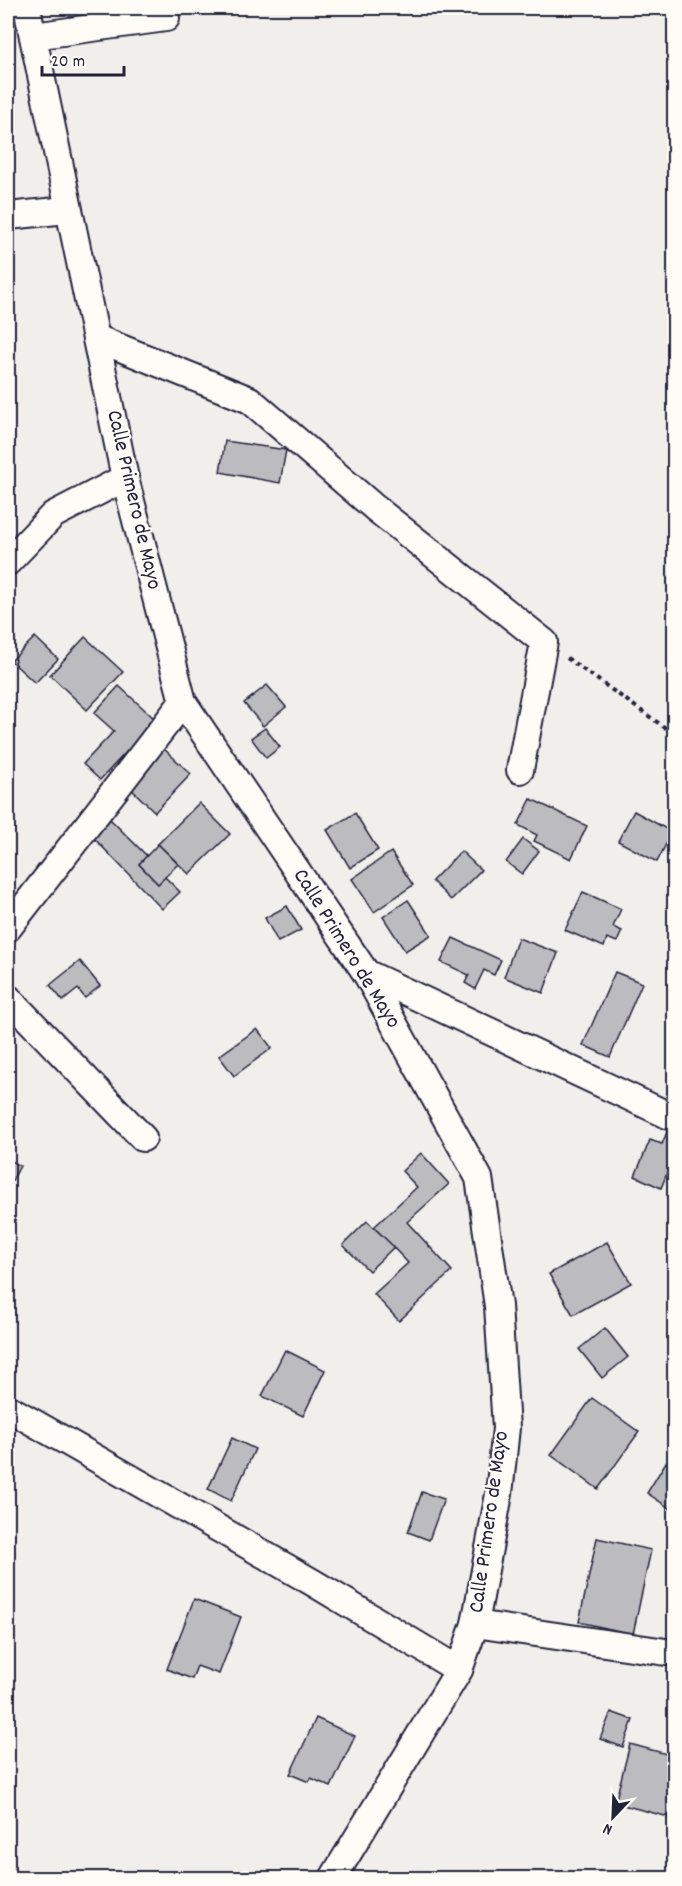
<svg xmlns="http://www.w3.org/2000/svg" width="682" height="1886" viewBox="0 0 682 1886" font-family="Dekko,sans-serif">
<rect width="100%" height="100%" fill="#f0efec"/>
<filter id="ink" filterUnits="userSpaceOnUse"><feTurbulence type="fractalNoise" baseFrequency=".0167" numOctaves="2"/><feDisplacementMap in="SourceGraphic" scale="12" xChannelSelector="R" yChannelSelector="G"/><feConvolveMatrix kernelMatrix="1 2 1 2 8 2 1 2 1" color-interpolation-filters="sRGB"/></filter>
<g filter="url(#ink)">
<g fill="#bcbcc0" stroke="#22223b" stroke-width="1.5">
<path d="M225,441L286,450L280,483L220,472Z"/>
<path d="M35,637L58,659L35,683L11,661Z"/>
<path d="M85,637L123,672L87,710L50,675Z"/>
<path d="M267,685L286,707L263,726L244,703Z"/>
<path d="M119,686L156,720L100,780L83,764L114,731L94,713Z"/>
<path d="M265,728L280,747L266,758L251,738Z"/>
<path d="M163,748L191,774L155,812L127,785Z"/>
<path d="M531,799L587,826L571,859L534,841L537,835L518,825Z"/>
<path d="M199,803L230,834L189,874L158,844Z"/>
<path d="M634,811L672,832L657,862L618,841Z"/>
<path d="M355,813L378,850L350,868L327,830Z"/>
<path d="M108,817L147,856L139,864L158,884L165,877L180,892L162,909L90,834Z"/>
<path d="M523,839L539,851L522,874L506,862Z"/>
<path d="M158,844L178,864L158,884L139,864Z"/>
<path d="M461,851L481,870L451,900L432,881Z"/>
<path d="M391,852L413,885L374,912L352,879Z"/>
<path d="M583,892L621,909L613,927L622,931L617,942L607,938L604,947L565,930Z"/>
<path d="M408,900L431,935L405,951L383,917Z"/>
<path d="M287,906L301,930L278,942L265,918Z"/>
<path d="M453,938L501,960L494,975L484,970L475,989L465,983L469,975L441,962Z"/>
<path d="M518,938L558,953L543,993L504,977Z"/>
<path d="M80,961L100,986L85,998L78,989L63,1001L50,985Z"/>
<path d="M615,972L642,983L610,1057L583,1045Z"/>
<path d="M257,1029L272,1048L234,1076L219,1056Z"/>
<path d="M669,1127L674,1129V1156L661,1188L635,1176L650,1140L662,1144Z"/>
<path d="M421,1153L449,1184L407,1222L452,1271L399,1321L374,1294L408,1263L374,1227L417,1187L402,1171Z"/>
<path d="M8,1159L20,1166L8,1188Z"/>
<path d="M367,1221L394,1247L369,1271L343,1245Z"/>
<path d="M607,1242L631,1283L573,1315L549,1274Z"/>
<path d="M605,1328L628,1357L602,1378L579,1349Z"/>
<path d="M285,1350L325,1370L303,1416L262,1396Z"/>
<path d="M592,1398L639,1432L598,1489L551,1455Z"/>
<path d="M232,1438L255,1449L231,1501L208,1489Z"/>
<path d="M666,1462L674,1467V1511L647,1493Z"/>
<path d="M422,1492L444,1499L429,1540L408,1532Z"/>
<path d="M597,1538L651,1550L633,1634L579,1622Z"/>
<path d="M194,1599L241,1617L219,1674L197,1666L192,1679L167,1669Z"/>
<path d="M611,1712L633,1720L623,1747L600,1739Z"/>
<path d="M316,1718L355,1736L331,1787L311,1778L309,1782L290,1774Z"/>
<path d="M674,1726V1741L670,1740Z"/>
<path d="M630,1744L674,1756V1794L669,1817L615,1803Z"/>
</g>
<g fill="none" stroke-linecap="round" stroke-linejoin="round">
<defs>
<g id="minor">
<path d="M27,8L125,478L183,702L366,973L479,1178L498,1306L506,1428L499,1494L475,1624L459,1670L333,1878"/>
<path d="M33,36L166,18"/>
<path d="M8,216L67,210"/>
<path d="M96,338L250,400L375,508L544,642L520,770"/>
<path d="M8,562L53,515L125,478"/>
<path d="M8,928L183,702"/>
<path d="M366,973L674,1118"/>
<path d="M8,998L143,1138"/>
<path d="M8,1408L312,1582L459,1670"/>
<path d="M475,1624L666,1652"/>
</g>
</defs>
<use href="#minor" stroke="#22223b" stroke-width="30"/>
<path stroke="#22223b" stroke-width="4" stroke-dasharray="4.5 4.5" stroke-linecap="butt" d="M567,658L674,734"/>
<use href="#minor" stroke="#fdfcf7" stroke-width="26"/>
</g>
</g>
<g text-anchor="middle" dominant-baseline="central" stroke-width="4.5" stroke-linejoin="round" paint-order="stroke">
<g font-size="22" fill="#22223b" stroke="#fdfcf7">
<text transform="translate(133 500) rotate(77)">Calle Primero de Mayo</text>
<text transform="translate(346 949) rotate(58)">Calle Primero de Mayo</text>
<text transform="translate(490 1522) rotate(-82)">Calle Primero de Mayo</text>
</g>
</g>
<rect width="682" height="1886" fill="none" stroke="#fdfcf7" stroke-width="30"/>
<rect x="15" y="15" width="652" height="1856" fill="none" stroke="#22223b" stroke-width="2" filter="url(#ink)"/>
<g transform="translate(613 1817) rotate(203)" stroke="#fdfcf7" stroke-width="4.5" paint-order="stroke">
<path d="M0-4.5L10 22L0 15L-10 22Z" fill="#22223b"/>
<text y="-9" font-size="16" font-weight="bold" text-anchor="middle" fill="#22223b">N</text>
</g>
<path d="M42 66v9h82v-9" fill="none" stroke="#22223b" stroke-width="3"/>
<text x="51" y="66" font-size="18" fill="#22223b" stroke="#fdfcf7" stroke-width="4.5" paint-order="stroke">20 m</text>
</svg>
